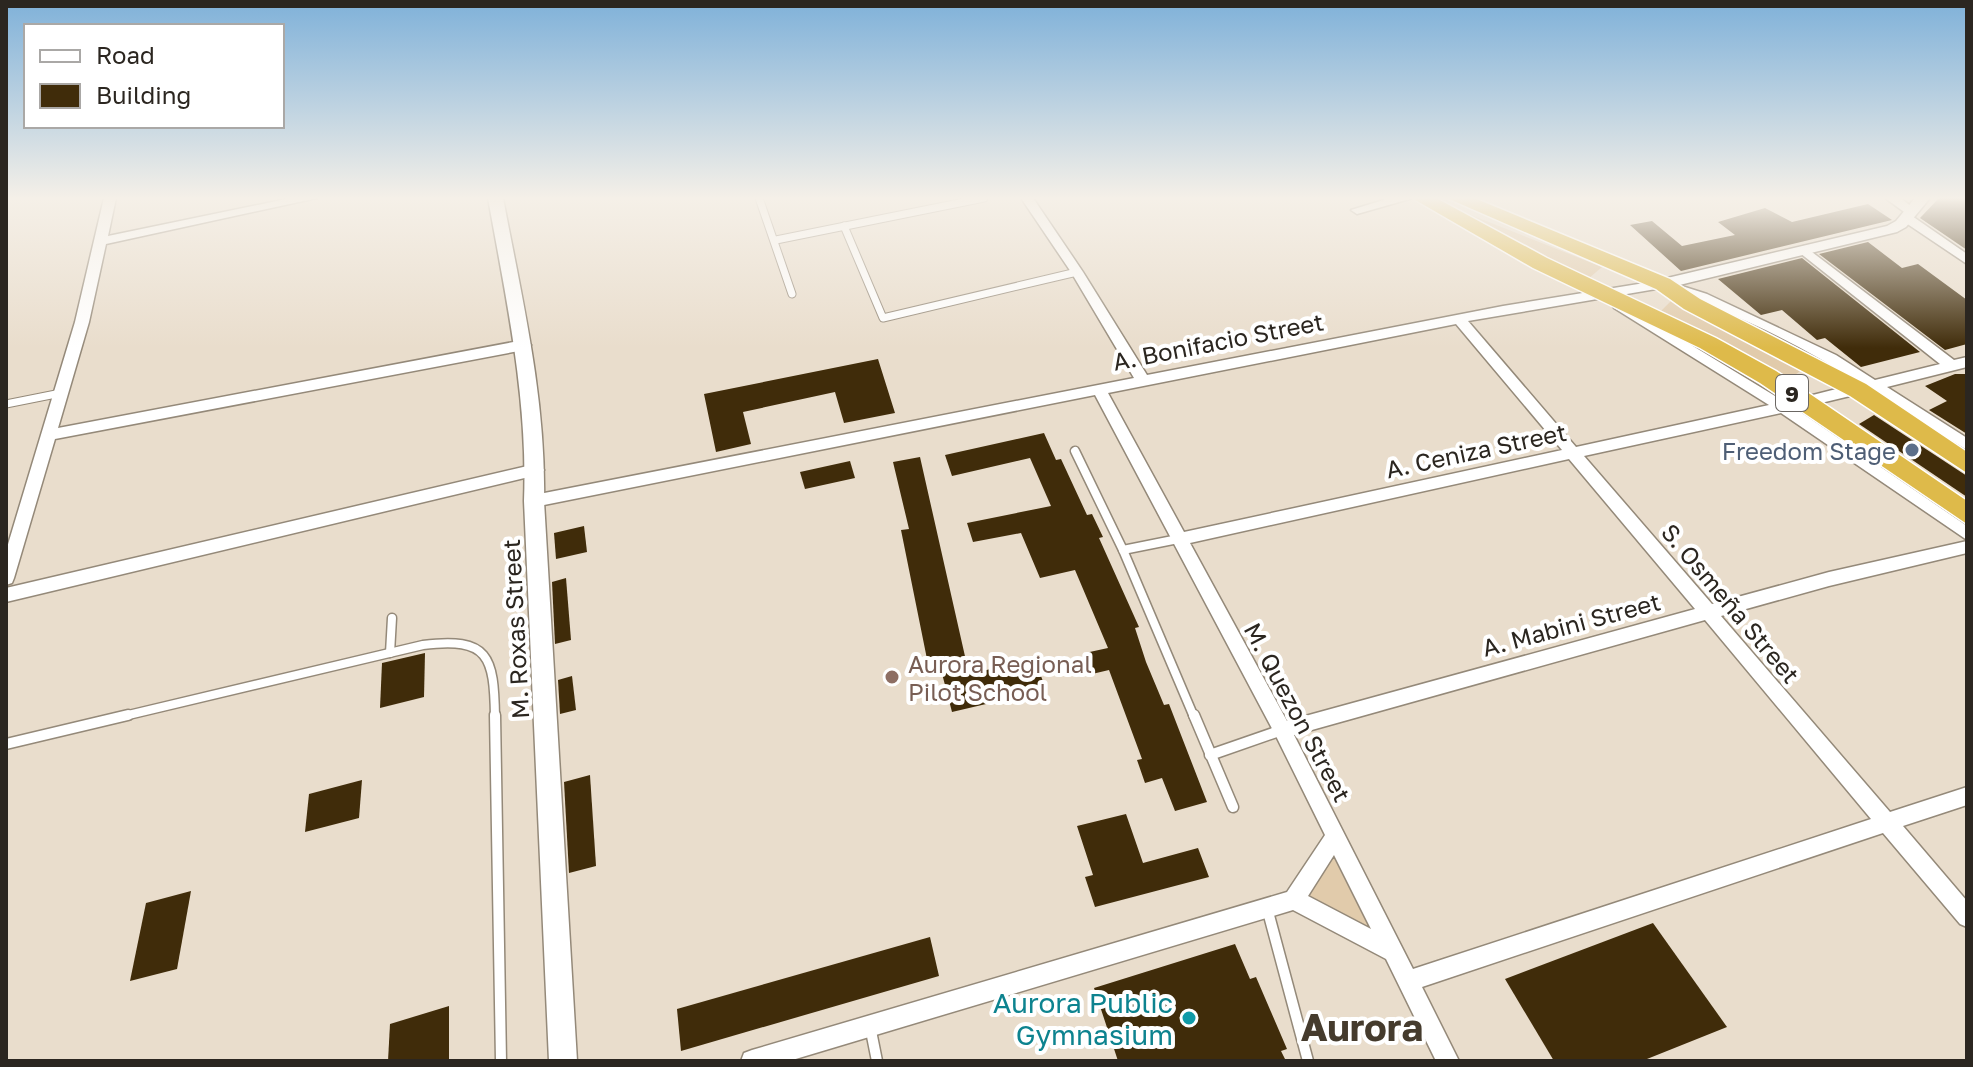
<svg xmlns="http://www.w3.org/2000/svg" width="1973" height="1067" viewBox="0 0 1973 1067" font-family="'Golos Text',sans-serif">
<rect width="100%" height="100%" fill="#e9ddcc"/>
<g fill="#e1cbab">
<path d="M1433,200L1602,267L1588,279Z"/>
<path d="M1672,300L1804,368L1791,378L1661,311Z"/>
<path d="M1335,855L1373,931L1307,896Z"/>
</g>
<g fill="#402c0a">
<path d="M1939,198H1967V250L1920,218Z"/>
<path d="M1868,204L1892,220L1681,271L1630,225L1652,221L1682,246L1735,235L1718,222L1765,208L1792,222Z"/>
<path d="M1868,242L1902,268L1918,264L1967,300V344L1945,350L1819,254Z"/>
<path d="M1802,258L1920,352L1861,367L1825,338L1817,340L1782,310L1761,315L1718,279Z"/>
<path d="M878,359L895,413L844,423L835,392L743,412L751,444L716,452L704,394Z"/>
<path d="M1955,374H1967V434L1929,410L1947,401L1925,386Z"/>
<path d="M1874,415L1967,476V497L1859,424Z"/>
<path d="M1044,433L1056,460L1061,459L1087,515L1092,514L1103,537L1099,538L1139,627L1135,628L1146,662L1164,705L1169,704L1207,802L1175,811L1162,778L1145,783L1137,760L1142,759L1109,670L1092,674L1085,653L1108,648L1075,570L1040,578L1021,533L973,542L967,523L1051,506L1030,458L952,476L945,455Z"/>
<path d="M920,457L969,674L1035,659L1046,690L952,712L939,662L928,664L901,530L909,529L893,462Z"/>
<path d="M850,461L855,478L805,489L800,472Z"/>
<path d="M584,526L587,552L556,559L554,533Z"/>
<path d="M566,578L571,640L555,644L552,582Z"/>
<path d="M425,653L424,697L380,708L382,663Z"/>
<path d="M572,676L576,710L560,714L558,680Z"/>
<path d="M590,775L596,866L569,873L564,782Z"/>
<path d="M362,780L359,818L305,832L309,794Z"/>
<path d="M1126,814L1143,863L1198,848L1209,877L1095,907L1085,877L1093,875L1077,826Z"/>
<path d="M191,891L177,969L130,981L146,903Z"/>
<path d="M1653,923L1727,1027L1642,1061H1554L1505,979Z"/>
<path d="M930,937L939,976L681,1051L677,1009Z"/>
<path d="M1235,944L1250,979L1256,977L1287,1049L1281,1051L1286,1061H1118L1094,988Z"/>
<path d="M449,1006V1061H388L390,1024Z"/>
</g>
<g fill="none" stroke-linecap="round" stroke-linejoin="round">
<defs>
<g id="service-far2">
<path d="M759,198L792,294"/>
<path d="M844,226L883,318L1077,272"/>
<path d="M776,240L984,198"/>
<path d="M6,404L61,393"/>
</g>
<g id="service-far1">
<path d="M1075,451L1123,550L1194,717"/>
<path d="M1123,550L1178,539"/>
<path d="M390,653L392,618"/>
<path d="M120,717L423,645C489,637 494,656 495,717"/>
</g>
<g id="service">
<path d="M495,715L501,1061"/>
<path d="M1194,715L1233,807"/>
<path d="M6,744L128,715"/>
<path d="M1210,755L1282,730"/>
<path d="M1267,908L1308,1061"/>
<path d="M870,1026L877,1061"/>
</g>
<g id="minor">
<path d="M104,198H116L108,236L291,198H317L106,244L89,322L58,428L524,340L531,345L524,350L55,439L14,578L12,583L6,585V551L75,322Z"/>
<path d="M1021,198H1033L1083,272L1147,375L1503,306L1663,280L1707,294L1836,355L1875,380L1940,364L1800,253L1798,250L1804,246L1954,360L1967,357V367L1887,387L1967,438V450L1871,391L1796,409L1967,526V540L1781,413L1584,456L1712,604L1829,572L1967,541V553L1829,586L1721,616L1890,812L1967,787V805L1903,826L1967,901V927L1960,924L1883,833L1422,987L1459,1061H1436L1386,959L1293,910L789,1061H741L744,1053L752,1050L1287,892L1325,835L1276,736L1095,395L534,507L526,501L534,495L1134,378L1071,272ZM1662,288C1731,311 1800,344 1860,383L1785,402L1619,301L1612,305L1614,308L1769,405L1576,447L1468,321ZM1456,324L1562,450L1184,532L1108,393ZM1569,459L1695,609L1287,721L1190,543ZM1705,620L1871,819L1413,969L1294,735ZM1334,855L1371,929L1308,896Z"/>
<path d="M1390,198H1413L1357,214L1351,210Z"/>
<path d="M1885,198H1900L1915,209L1917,212L1912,216L1967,254V264L1903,221L1901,218L1907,214Z"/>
<path d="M536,464L541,466L544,470L541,474L6,602V588Z"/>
</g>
<g id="tertiary">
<path d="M488,198H503C522,299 546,398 544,501L577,1061H549L524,501C528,398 506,299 488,198Z"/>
<path d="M1915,198H1930L1906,227L1897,232L1663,289L1655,284L1663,279L1887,226L1896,221Z"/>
</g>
<g id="trunk">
<path d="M1412,198H1436L1547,258L1716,338L1776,371L1967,501V524L1760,383L1700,348L1533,268Z"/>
<path d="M1447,198H1474L1670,279L1700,299L1866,384L1967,452V473L1850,396L1684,309L1656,289Z"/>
</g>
</defs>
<use href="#service-far2" stroke="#948979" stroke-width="9"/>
<use href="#service-far1" stroke="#948979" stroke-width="11"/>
<use href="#service" stroke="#948979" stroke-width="13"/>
<use href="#minor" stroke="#948979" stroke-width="3"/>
<use href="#tertiary" stroke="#948979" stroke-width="3"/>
<use href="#trunk" stroke="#fff" stroke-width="3"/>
<use href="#service-far2" stroke="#fff" stroke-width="7"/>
<use href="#service-far1" stroke="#fff" stroke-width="8"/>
<use href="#service" stroke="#fff" stroke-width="10"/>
<use href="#minor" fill="#fff" fill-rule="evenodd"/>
<use href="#tertiary" fill="#fff" fill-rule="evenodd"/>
<use href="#trunk" fill="#deba4a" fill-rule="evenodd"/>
</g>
<linearGradient id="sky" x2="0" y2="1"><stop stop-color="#7fb1d9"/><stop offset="0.57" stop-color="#f5f0e8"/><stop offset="1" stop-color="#f5f0e8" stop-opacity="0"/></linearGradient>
<rect width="1973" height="348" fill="url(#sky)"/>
<circle fill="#5c6f8a" stroke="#fff" stroke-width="3" cx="1912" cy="450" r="8"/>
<circle fill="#8d6e63" stroke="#fff" stroke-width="3" cx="892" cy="677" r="8"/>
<circle fill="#0f9aa8" stroke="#fff" stroke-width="3" cx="1189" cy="1018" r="8"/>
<g text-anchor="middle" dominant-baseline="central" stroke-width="8" stroke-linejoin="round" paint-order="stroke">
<rect fill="#fff" stroke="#6b6763" stroke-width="2" x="1776" y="375" width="32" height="36" rx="6"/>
<g font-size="22" font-weight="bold" fill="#2b2620">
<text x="1792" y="393">9</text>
</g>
<g font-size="24" fill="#2b2620" stroke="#fff">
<text transform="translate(1218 341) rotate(-11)">A. Bonifacio Street</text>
<text transform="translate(1476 450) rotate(-12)">A. Ceniza Street</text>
<text transform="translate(1731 603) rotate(50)">S. Osmeña Street</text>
<text transform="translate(1571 624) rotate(-15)">A. Mabini Street</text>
<text transform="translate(515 629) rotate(-93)">M. Roxas Street</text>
<text transform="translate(1298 712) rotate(62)">M. Quezon Street</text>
</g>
<g font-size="24" fill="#4e5e75" stroke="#fff" text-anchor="end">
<text x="1896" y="450">Freedom Stage</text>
</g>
<g font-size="24" fill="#785e54" stroke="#fff" text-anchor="start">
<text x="908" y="663">Aurora Regional<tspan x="908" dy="28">Pilot School</tspan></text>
</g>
<g font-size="28" fill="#0d838f" stroke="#fff" text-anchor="end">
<text x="1173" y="1002">Aurora Public<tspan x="1173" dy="32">Gymnasium</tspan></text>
</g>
<g font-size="38" font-weight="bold" fill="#453b2d" stroke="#fff">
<text x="1362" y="1026">Aurora</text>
</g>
</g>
<rect width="1973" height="1067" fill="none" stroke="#2b2620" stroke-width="16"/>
<rect x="24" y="24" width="260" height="104" fill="#ffffff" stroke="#aaa8a6" stroke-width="2"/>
<rect x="40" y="50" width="40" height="12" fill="#ffffff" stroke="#aaa8a6" stroke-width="2"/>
<text x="96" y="64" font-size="24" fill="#2b2620">Road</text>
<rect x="40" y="84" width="40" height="24" fill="#402c0a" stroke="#aaa8a6" stroke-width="2"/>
<text x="96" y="104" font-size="24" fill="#2b2620">Building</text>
</svg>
